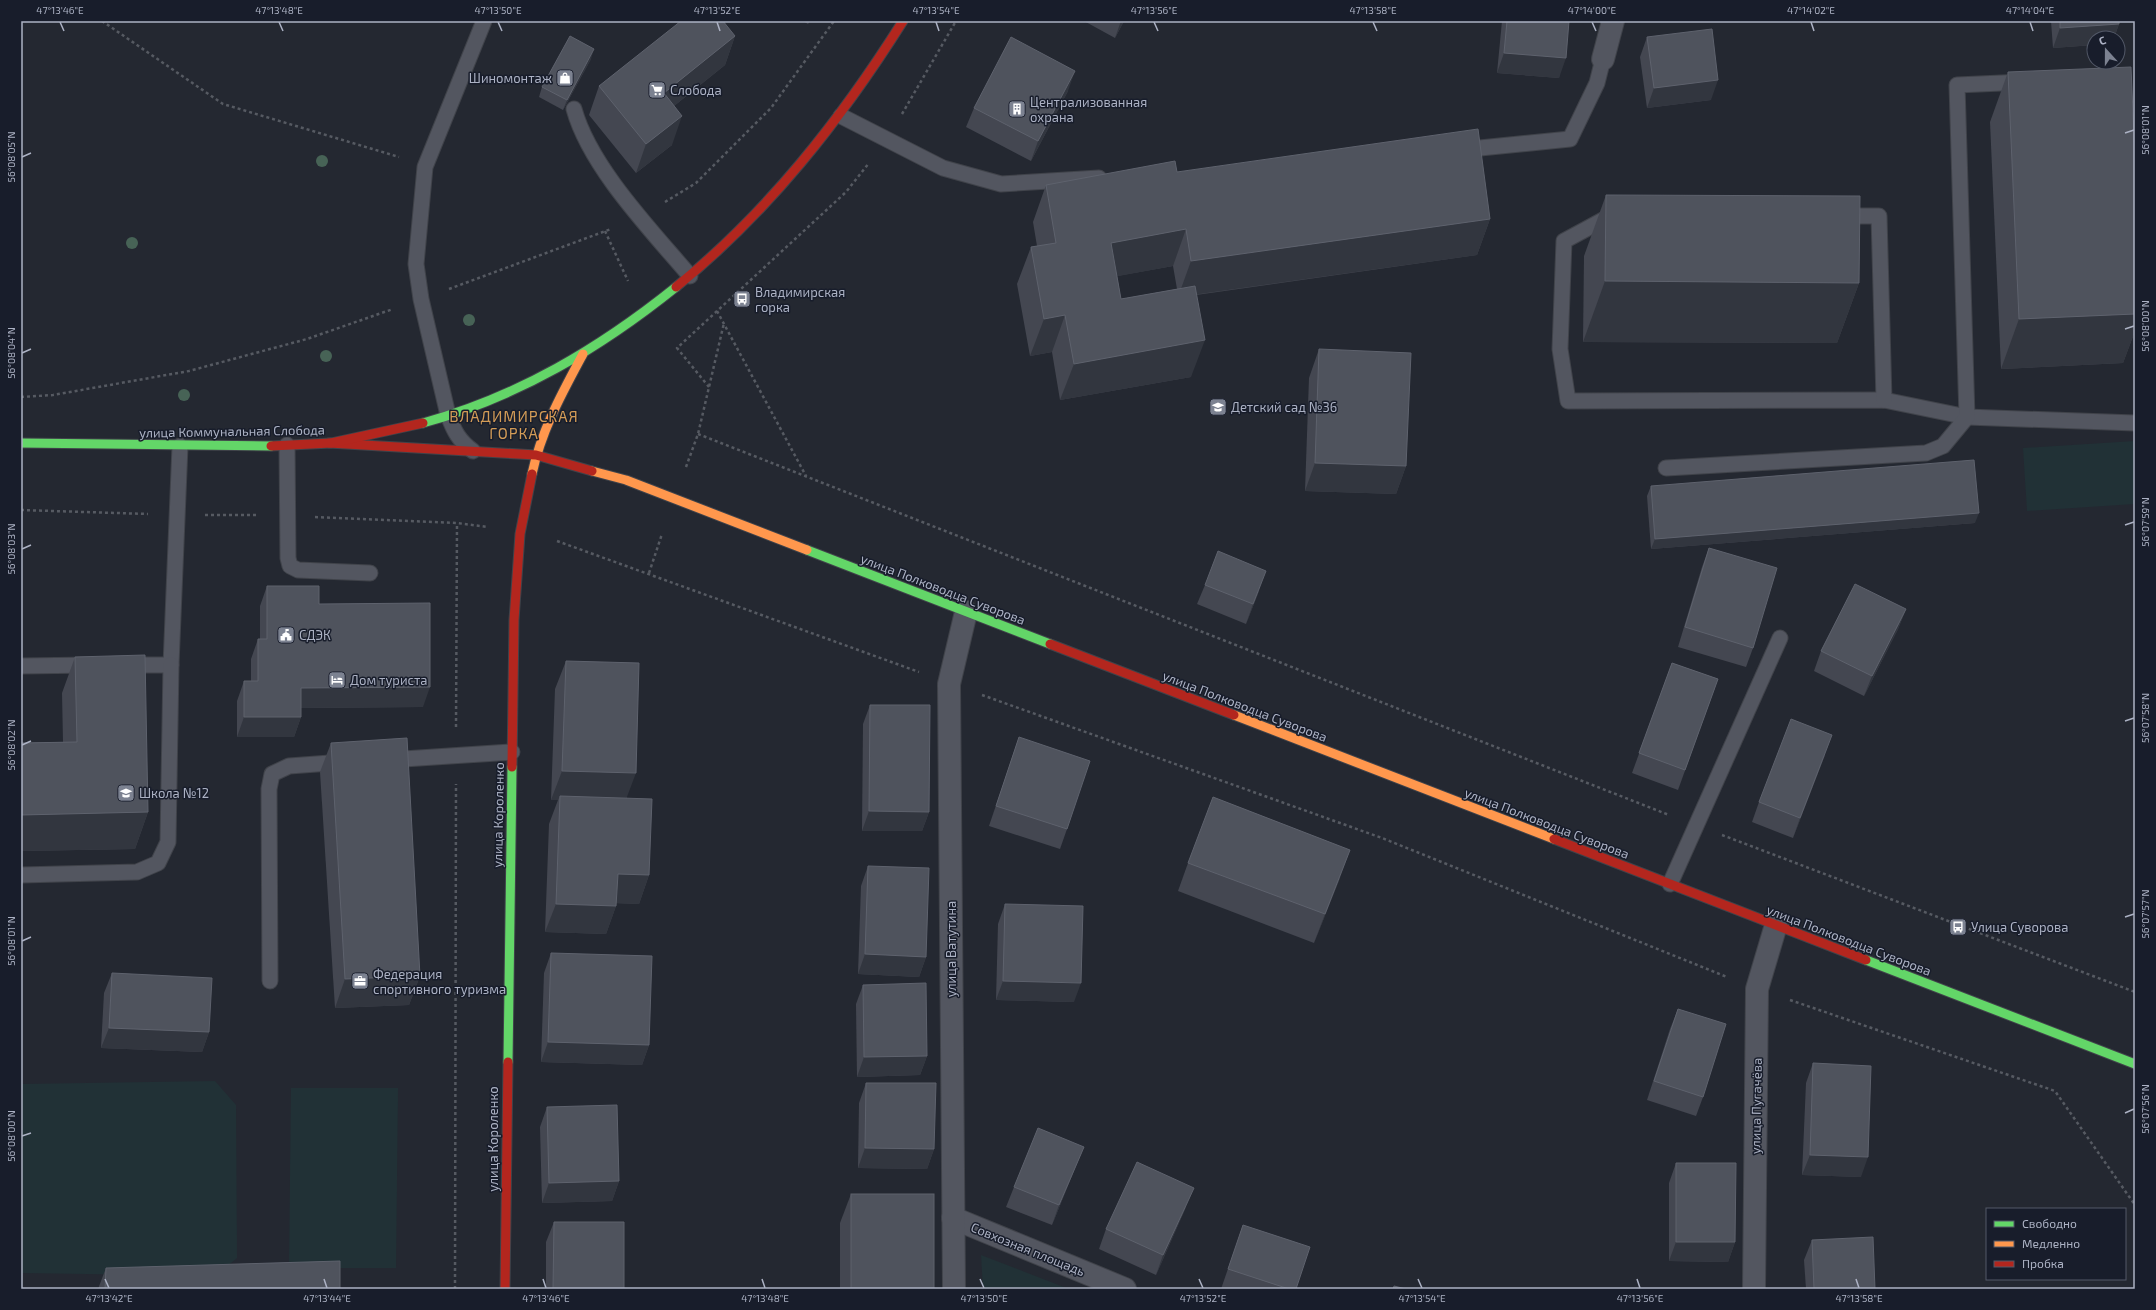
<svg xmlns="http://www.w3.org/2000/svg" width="2156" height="1310" viewBox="0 0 2156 1310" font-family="'Exo 2',sans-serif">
<rect width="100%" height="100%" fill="#242831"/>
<g fill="#213136">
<path d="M2135,441V504L2027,511L2023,448Z"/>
<path d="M215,1081L236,1105L237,1258L215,1276L21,1273V1084Z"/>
<path d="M291,1088H398L396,1268H289Z"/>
<path d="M981,1255L1069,1289H983Z"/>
</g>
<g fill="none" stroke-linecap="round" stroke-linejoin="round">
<defs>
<g id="lane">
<path d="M574,109C590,167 651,230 690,276"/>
<path d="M841,116L943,168L1001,184L1099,178"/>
<path d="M1460,150L1570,139L1597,83L1603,59"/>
<path d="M1614,214L1564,241L1560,349L1568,401L1884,400L1967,417L2135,423"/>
<path d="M1840,216H1879L1884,400"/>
<path d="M287,445L288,558L290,566L298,570L370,573"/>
<path d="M473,451C459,441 454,431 448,415L421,299L416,264L425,167L484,21"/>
<path d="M1666,468L1926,453L1943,446L1967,417L1957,85L2024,82"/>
<path d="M125,665H171L180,446"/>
<path d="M21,666L91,665"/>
<path d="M388,760L512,752"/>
<path d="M21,875L137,872L158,863L168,842L171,665"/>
<path d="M1670,884L1780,638"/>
<path d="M270,981L269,789L272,774L289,766L344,762"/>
</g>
<g id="street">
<path d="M1603,59L1613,21"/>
<path d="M953,1218L1125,1289"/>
<path d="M954,1289L949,684L966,612"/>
<path d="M1754,1289L1757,989L1776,925"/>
</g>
<g id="fast">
<path d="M423,423C518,397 600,348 676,287"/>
<path d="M21,443L271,446"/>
<path d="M807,550L1050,644"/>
<path d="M1866,960L2135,1064"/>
<path d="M508,1062L512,767"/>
</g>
<g id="slow">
<path d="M592,471L626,480L807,550"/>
<path d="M532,474C541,431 562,393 583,354"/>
<path d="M1234,715L1554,839"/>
</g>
<g id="jam">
<path d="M676,287C768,212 840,121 903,21"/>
<path d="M329,443L536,455L592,471"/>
<path d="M271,446L331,443L423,423"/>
<path d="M1050,644L1234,715"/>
<path d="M512,767L514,620L520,534L532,474"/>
<path d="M1554,839L1866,960"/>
<path d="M505,1289L508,1062"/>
</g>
</defs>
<use href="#lane" stroke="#40434a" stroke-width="17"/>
<use href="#street" stroke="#40434a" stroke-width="24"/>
<use href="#fast" stroke="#40434a" stroke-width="11"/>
<use href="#slow" stroke="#40434a" stroke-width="11"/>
<use href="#jam" stroke="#40434a" stroke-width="11"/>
<g stroke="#565a62" stroke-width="2.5" stroke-dasharray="3 3" stroke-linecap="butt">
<path d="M102,21L223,104L399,157"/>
<path d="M902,114L956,21"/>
<path d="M665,202L696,183L771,108L834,21"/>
<path d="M605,231L628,281"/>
<path d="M449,289L611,229"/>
<path d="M717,311L806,476"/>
<path d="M709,387L677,348L846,192L869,163"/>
<path d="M21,397L53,395L189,371L307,339L393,309"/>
<path d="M698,434L1669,815"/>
<path d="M686,467L698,434L724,323"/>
<path d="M21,510L148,514"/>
<path d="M205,515H258"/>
<path d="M315,517L457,523L488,527"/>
<path d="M557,541L919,672"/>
<path d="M649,573L662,534"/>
<path d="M982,695L1382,838L1727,977"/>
<path d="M456,727L457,523"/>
<path d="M1722,835L2135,992"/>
<path d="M1790,1000L2055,1091L2135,1205"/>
<path d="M455,1289L456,784"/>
</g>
<use href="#lane" stroke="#535660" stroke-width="15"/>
<use href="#street" stroke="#535660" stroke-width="22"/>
<use href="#fast" stroke="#63d668" stroke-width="9"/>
<use href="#slow" stroke="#ff974d" stroke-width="9"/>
<use href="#jam" stroke="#b3261e" stroke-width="9"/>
</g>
<g fill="#476356">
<circle cx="322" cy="161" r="6"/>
<circle cx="132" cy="243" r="6"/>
<circle cx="469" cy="320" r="6"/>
<circle cx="326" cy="356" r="6"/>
<circle cx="184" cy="395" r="6"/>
</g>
<g fill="#444751" fill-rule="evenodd">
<path d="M803,21H810L808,24Z"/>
<path d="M1084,21H1124L1115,38Z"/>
<path d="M1502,21H1569L1559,78L1497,73Z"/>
<path d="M2051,21H2119V24L2114,38H2094V45L2053,48Z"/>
<path d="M735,36L725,65L674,106L672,145L636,173L589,115L599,86Z"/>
<path d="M1647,37L1711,100L1647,108L1640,57Z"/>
<path d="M591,59L563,110L539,97L542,87Z"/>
<path d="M2008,72L2135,160V331L2123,363L2001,369L1990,122Z"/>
<path d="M1068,91L1031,161L966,127L974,108Z"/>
<path d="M1177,172L1490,219L1477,255L1196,295L1191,377L1060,400L1052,352L1030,356L1017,284L1031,247L1037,246L1033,222L1046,185ZM1173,266L1177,289L1121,299L1117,276Z"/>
<path d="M1606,195L1859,283L1837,343L1583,342L1584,256Z"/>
<path d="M1319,349L1406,466L1396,494L1305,491L1309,378Z"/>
<path d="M1651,486L1975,523L1651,549L1647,496Z"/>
<path d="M1709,548L1753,648L1746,667L1678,647L1702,567Z"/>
<path d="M1205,585L1259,591L1246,624L1197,604Z"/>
<path d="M267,586L319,604L423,707L301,708V717L294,737H237V701L244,681H251V659L258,639H260V606Z"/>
<path d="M1906,609L1898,629L1864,696L1814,671L1821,651Z"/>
<path d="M75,657L148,812L135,849L21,851V743L63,742L62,693Z"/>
<path d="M566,661L627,798L649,875L639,904L616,903V906L606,934L545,932L549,824L558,800H551L555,689Z"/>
<path d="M1672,663L1718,679L1678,790L1632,773Z"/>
<path d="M870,705L929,812L922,831H862L863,724Z"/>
<path d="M1019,737L1067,829L1060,849L989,826Z"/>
<path d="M331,743L420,976L409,1005L335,1008L320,772Z"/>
<path d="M1825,755L1793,838L1752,822L1759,802Z"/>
<path d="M1188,863L1340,878L1314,943L1178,891Z"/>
<path d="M868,866L926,957L919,977L858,974L861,886Z"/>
<path d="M1005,904L1074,1002L996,1000L998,924Z"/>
<path d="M551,953L649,1045L642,1065L541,1062L544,973Z"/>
<path d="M112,973L209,1032L202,1052L101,1048L104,993Z"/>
<path d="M863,985L927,1056L920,1075L857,1077L856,1004Z"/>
<path d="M1678,1009L1703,1097L1696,1116L1647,1100L1670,1029Z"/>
<path d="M1813,1063L1861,1177L1802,1175L1806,1083Z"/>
<path d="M866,1083L934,1149L927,1169L858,1168L859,1103Z"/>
<path d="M547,1107L619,1181L612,1201L542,1203L540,1127Z"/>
<path d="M1084,1147L1076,1166L1052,1225L1006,1207L1014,1187Z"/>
<path d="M1676,1163L1735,1242L1728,1262L1669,1261V1183Z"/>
<path d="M851,1194L934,1289H840V1223Z"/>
<path d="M1186,1207L1156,1275L1099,1249L1106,1229Z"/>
<path d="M554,1222L624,1289H546V1242Z"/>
<path d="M1243,1225L1296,1289H1221Z"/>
<path d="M1812,1240L1875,1289H1806L1804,1260Z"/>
<path d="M106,1268L340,1289H98Z"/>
</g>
<g fill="#32363f">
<path d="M1121,21H1124L1115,38Z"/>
<path d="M2119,24L2114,38H2094V45L2053,48L2060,28Z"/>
<path d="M735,36L725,65L654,122L664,93Z"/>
<path d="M594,49L591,59L563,110L567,100Z"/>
<path d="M1504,53L1566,58L1559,78L1497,73Z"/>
<path d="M1075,71L1068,91L1031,161L1038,141Z"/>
<path d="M1718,80L1711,100L1647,108L1654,88Z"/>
<path d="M682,116L672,145L636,173L646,144Z"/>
<path d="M1490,219L1477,255L1178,297L1191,261Z"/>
<path d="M1186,229L1173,266L1097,280L1111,243Z"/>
<path d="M1605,281L1859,283L1837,343L1583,342Z"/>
<path d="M2135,314V331L2123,363L2001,369L2019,319Z"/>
<path d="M1065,315L1052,352L1030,356L1044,319Z"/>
<path d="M1205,340L1191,377L1060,400L1074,364Z"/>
<path d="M1315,463L1406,466L1396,494L1305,491Z"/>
<path d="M1979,513L1975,523L1651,549L1655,539Z"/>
<path d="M1266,571L1259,591L1246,624L1253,604Z"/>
<path d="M1906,609L1898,629L1864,696L1872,676Z"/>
<path d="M430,687L423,707L294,708L301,688Z"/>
<path d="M244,717H301L294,737H237Z"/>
<path d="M1832,735L1825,755L1793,838L1800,818Z"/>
<path d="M562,771L636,773L625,802L560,796L558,800H551Z"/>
<path d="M869,811L929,812L922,831H862Z"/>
<path d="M148,812L135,849L21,851V815Z"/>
<path d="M1350,850L1340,878L1314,943L1325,914Z"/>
<path d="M618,874L649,875L639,904L607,903Z"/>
<path d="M556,904L616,906L606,934L545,932Z"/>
<path d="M865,954L926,957L919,977L858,974Z"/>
<path d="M420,976L409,1005L335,1008L345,979Z"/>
<path d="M1003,981L1081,983L1074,1002L996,1000Z"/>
<path d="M109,1028L209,1032L202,1052L101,1048Z"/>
<path d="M548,1042L649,1045L642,1065L541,1062Z"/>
<path d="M927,1056L920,1075L857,1077L864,1057Z"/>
<path d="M1084,1147L1076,1166L1052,1225L1059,1205Z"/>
<path d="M865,1148L934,1149L927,1169L858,1168Z"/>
<path d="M1810,1155L1868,1157L1861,1177L1802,1175Z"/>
<path d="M619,1181L612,1201L542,1203L549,1183Z"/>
<path d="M1194,1188L1186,1207L1156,1275L1163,1255Z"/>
<path d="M1676,1242H1735L1728,1262L1669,1261Z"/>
</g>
<g fill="#4f535d" stroke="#5e626d">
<path d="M681,21H723L735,36L664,93L682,116L646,144L599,86Z"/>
<path d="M1507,21H1569L1566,58L1504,53Z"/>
<path d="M2060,21H2119V24L2060,28Z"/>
<path d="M1712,29L1718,80L1654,88L1647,37Z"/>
<path d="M570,36L594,49L567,100L542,87Z"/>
<path d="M1011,37L1075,71L1038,141L974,108Z"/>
<path d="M2131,67L2135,160V314L2019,319L2008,72Z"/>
<path d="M1478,129L1490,219L1191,261L1186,229L1111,243L1121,299L1195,286L1205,340L1074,364L1065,315L1044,319L1031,247L1056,243L1046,185L1175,161L1177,172Z"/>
<path d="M1606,195L1860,196L1859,283L1605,281Z"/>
<path d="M1319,349L1411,353L1406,466L1315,463Z"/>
<path d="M1974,460L1979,513L1655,539L1651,486Z"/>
<path d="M1709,548L1777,568L1753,648L1685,627Z"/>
<path d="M1218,551L1266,571L1253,604L1205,585Z"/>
<path d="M1855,584L1906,609L1872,676L1821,651Z"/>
<path d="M267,586H319V604L430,603V687L301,688V717H244V681H258V639H267Z"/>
<path d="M145,655L148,812L21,815V743L77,742L75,657Z"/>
<path d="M566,661L639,663L636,773L562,771Z"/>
<path d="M1672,663L1718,679L1685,770L1639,753Z"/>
<path d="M870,705H930L929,812L869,811Z"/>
<path d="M1791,719L1832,735L1800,818L1759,802Z"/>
<path d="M1019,737L1090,761L1067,829L996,806Z"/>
<path d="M407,738L420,976L345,979L331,743Z"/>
<path d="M560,796L652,799L649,875L618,874L616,906L556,904Z"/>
<path d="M1213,797L1350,850L1325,914L1188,863Z"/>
<path d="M868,866L929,868L926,957L865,954Z"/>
<path d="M1005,904L1083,906L1081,983L1003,981Z"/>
<path d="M551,953L652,956L649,1045L548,1042Z"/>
<path d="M112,973L212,978L209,1032L109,1028Z"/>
<path d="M926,983L927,1056L864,1057L863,985Z"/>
<path d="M1678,1009L1726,1024L1703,1097L1654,1081Z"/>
<path d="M1813,1063L1871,1066L1868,1157L1810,1155Z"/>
<path d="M866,1083H936L934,1149L865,1148Z"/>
<path d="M617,1105L619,1181L549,1183L547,1107Z"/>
<path d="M1038,1128L1084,1147L1059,1205L1014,1187Z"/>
<path d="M1137,1162L1194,1188L1163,1255L1106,1229Z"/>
<path d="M1676,1163H1736L1735,1242H1676Z"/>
<rect x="851" y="1194" width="83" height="95"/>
<path d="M554,1222H624V1289H553Z"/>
<path d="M1243,1225L1310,1247L1296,1289H1289L1228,1269Z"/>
<path d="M1873,1237L1875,1289H1814L1812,1240Z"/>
<path d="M340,1261V1289H105L106,1268Z"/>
<path d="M1394,1286L1406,1289H1393Z"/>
</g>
<path fill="none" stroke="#acb2c4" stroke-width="1.5" d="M60,22L64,31M279,22L283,31M498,22L502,31M717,22L720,31M936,22L939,31M1154,22L1158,31M1373,22L1377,31M1592,22L1596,31M1811,22L1814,31M2030,22L2033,31M2125,133L2134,130M22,157L31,153M2125,329L2134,326M22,353L31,349M2125,525L2134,522M22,549L31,545M2125,721L2134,718M22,745L31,741M2125,917L2134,914M22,941L31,937M2125,1113L2134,1109M22,1136L31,1133M105,1279L109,1288M324,1279L327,1288M543,1279L546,1288M762,1279L765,1288M980,1279L984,1288M1199,1279L1203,1288M1418,1279L1422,1288M1637,1279L1640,1288M1856,1279L1859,1288"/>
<defs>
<symbol id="shop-square" viewBox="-11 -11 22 22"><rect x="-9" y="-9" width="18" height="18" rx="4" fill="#7c8291" stroke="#181d2b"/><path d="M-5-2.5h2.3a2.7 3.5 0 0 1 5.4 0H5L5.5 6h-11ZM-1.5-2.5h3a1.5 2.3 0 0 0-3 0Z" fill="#fff"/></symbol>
<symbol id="supermarket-square" viewBox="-11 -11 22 22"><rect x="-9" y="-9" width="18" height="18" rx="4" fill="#7c8291" stroke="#181d2b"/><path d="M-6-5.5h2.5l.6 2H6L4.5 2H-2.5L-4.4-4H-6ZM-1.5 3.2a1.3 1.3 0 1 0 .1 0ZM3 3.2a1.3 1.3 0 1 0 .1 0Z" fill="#fff"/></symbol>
<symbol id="building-square" viewBox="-11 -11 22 22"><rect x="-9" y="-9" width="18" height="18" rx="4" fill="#7c8291" stroke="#181d2b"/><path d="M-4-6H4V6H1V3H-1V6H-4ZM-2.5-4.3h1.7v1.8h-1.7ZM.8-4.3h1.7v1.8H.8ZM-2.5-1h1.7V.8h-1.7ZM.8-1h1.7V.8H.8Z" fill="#fff"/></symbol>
<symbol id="bus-square" viewBox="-11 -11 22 22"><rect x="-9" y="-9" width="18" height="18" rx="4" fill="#7c8291" stroke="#181d2b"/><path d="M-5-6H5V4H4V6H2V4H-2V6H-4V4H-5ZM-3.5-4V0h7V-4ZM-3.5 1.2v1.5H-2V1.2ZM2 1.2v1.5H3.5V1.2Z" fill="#fff"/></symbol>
<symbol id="school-square" viewBox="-11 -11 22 22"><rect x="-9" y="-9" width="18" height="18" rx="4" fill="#7c8291" stroke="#181d2b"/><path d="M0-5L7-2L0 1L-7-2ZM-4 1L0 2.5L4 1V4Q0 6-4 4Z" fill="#fff"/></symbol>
<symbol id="civic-square" viewBox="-11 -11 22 22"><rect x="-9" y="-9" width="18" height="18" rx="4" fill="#7c8291" stroke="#181d2b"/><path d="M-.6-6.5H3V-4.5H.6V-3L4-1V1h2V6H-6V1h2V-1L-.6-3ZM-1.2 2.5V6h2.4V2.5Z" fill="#fff"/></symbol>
<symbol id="hotel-square" viewBox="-11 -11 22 22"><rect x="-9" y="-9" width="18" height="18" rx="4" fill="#7c8291" stroke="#181d2b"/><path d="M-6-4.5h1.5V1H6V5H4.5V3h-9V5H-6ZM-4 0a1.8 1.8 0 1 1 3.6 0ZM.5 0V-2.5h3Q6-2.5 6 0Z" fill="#fff"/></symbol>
<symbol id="office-square" viewBox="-11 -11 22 22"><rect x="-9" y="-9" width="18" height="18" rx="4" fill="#7c8291" stroke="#181d2b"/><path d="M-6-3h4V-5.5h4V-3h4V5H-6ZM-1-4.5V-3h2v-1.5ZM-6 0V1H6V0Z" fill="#fff"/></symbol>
</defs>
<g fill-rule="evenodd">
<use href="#shop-square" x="555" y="68" width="20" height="20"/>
<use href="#supermarket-square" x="647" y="80" width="20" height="20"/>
<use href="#building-square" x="1007" y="99" width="20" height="20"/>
<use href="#bus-square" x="732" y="289" width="20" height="20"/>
<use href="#school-square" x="1208" y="397" width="20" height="20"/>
<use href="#civic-square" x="276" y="625" width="20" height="20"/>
<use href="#hotel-square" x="327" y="670" width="20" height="20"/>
<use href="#school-square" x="116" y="783" width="20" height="20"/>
<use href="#bus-square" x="1948" y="917" width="20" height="20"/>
<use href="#office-square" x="350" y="971" width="20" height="20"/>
</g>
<g text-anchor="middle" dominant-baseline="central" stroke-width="3" stroke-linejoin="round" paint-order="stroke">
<g font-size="13" fill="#acb2c4" stroke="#181d2b" text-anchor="start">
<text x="552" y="78" text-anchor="end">Шиномонтаж</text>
<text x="670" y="90">Слобода</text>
<text x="1030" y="102">Централизованная<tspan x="1030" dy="15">охрана</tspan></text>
<text x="755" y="292">Владимирская<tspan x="755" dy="15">горка</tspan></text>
<text x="1231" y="407">Детский сад №36</text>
<text x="299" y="635">СДЭК</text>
<text x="350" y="680">Дом туриста</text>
<text x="139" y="793">Школа №12</text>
<text x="1971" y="927">Улица Суворова</text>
<text x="373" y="974">Федерация<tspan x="373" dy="15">спортивного туризма</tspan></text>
</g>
<g font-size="13" fill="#acb2c4" stroke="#181d2b">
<text transform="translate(232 431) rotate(-1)">улица Коммунальная Слобода</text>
<text transform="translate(943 589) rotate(21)">улица Полководца Суворова</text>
<text transform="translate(1245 706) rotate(21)">улица Полководца Суворова</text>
<text transform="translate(498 815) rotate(-89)">улица Короленко</text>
<text transform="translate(1547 823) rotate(21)">улица Полководца Суворова</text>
<text transform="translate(1849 940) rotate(21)">улица Полководца Суворова</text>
<text transform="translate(951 949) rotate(-90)">улица Ватутина</text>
<text transform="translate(1756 1106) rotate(-89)">улица Пугачёва</text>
<text transform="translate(493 1139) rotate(-90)">улица Короленко</text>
<text transform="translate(1028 1249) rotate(22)">Совхозная площадь</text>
</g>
<g font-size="15" letter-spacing="1" fill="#d39c57" stroke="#181d2b">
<text x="514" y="416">ВЛАДИМИРСКАЯ<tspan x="514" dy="17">ГОРКА</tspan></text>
</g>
</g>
<rect width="2156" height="1310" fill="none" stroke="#181d2b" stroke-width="44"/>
<rect x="1986" y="1208" width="140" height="72" fill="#181d2b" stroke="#535968"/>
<rect x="1994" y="1221" width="20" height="6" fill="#63d668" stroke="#535968"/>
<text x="2022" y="1228" font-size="12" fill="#acb2c4">Свободно</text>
<rect x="1994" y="1241" width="20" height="6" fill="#ff974d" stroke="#535968"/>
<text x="2022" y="1248" font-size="12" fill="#acb2c4">Медленно</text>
<rect x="1994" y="1261" width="20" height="6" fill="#b3261e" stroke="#535968"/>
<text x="2022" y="1268" font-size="12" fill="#acb2c4">Пробка</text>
<g transform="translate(2106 50) rotate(339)"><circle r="19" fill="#181d2b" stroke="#535968"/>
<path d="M0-3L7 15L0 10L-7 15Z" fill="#7c8291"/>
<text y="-6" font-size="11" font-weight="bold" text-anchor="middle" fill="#acb2c4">С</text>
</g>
<rect x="22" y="22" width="2112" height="1266" fill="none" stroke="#acb2c4" stroke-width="1.5"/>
<g font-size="10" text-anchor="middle" fill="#acb2c4">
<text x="60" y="14">47°13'46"E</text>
<text x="279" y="14">47°13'48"E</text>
<text x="498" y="14">47°13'50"E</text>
<text x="717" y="14">47°13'52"E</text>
<text x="936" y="14">47°13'54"E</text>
<text x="1154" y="14">47°13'56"E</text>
<text x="1373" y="14">47°13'58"E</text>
<text x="1592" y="14">47°14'00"E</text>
<text x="1811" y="14">47°14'02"E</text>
<text x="2030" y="14">47°14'04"E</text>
<text transform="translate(2145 130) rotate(-90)" y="4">56°08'01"N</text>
<text transform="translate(11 157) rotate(-90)" y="4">56°08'05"N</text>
<text transform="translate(2145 326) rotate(-90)" y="4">56°08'00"N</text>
<text transform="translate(11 353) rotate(-90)" y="4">56°08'04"N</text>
<text transform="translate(2145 522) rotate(-90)" y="4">56°07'59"N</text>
<text transform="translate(11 549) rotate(-90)" y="4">56°08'03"N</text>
<text transform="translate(2145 718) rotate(-90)" y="4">56°07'58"N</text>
<text transform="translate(11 745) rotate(-90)" y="4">56°08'02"N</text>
<text transform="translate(2145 914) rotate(-90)" y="4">56°07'57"N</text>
<text transform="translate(11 941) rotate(-90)" y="4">56°08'01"N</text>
<text transform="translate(2145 1109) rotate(-90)" y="4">56°07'56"N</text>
<text transform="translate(11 1136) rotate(-90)" y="4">56°08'00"N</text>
<text x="109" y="1302">47°13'42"E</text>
<text x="327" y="1302">47°13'44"E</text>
<text x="546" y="1302">47°13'46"E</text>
<text x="765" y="1302">47°13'48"E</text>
<text x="984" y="1302">47°13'50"E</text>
<text x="1203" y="1302">47°13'52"E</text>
<text x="1422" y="1302">47°13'54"E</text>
<text x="1640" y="1302">47°13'56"E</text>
<text x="1859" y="1302">47°13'58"E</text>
</g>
</svg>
